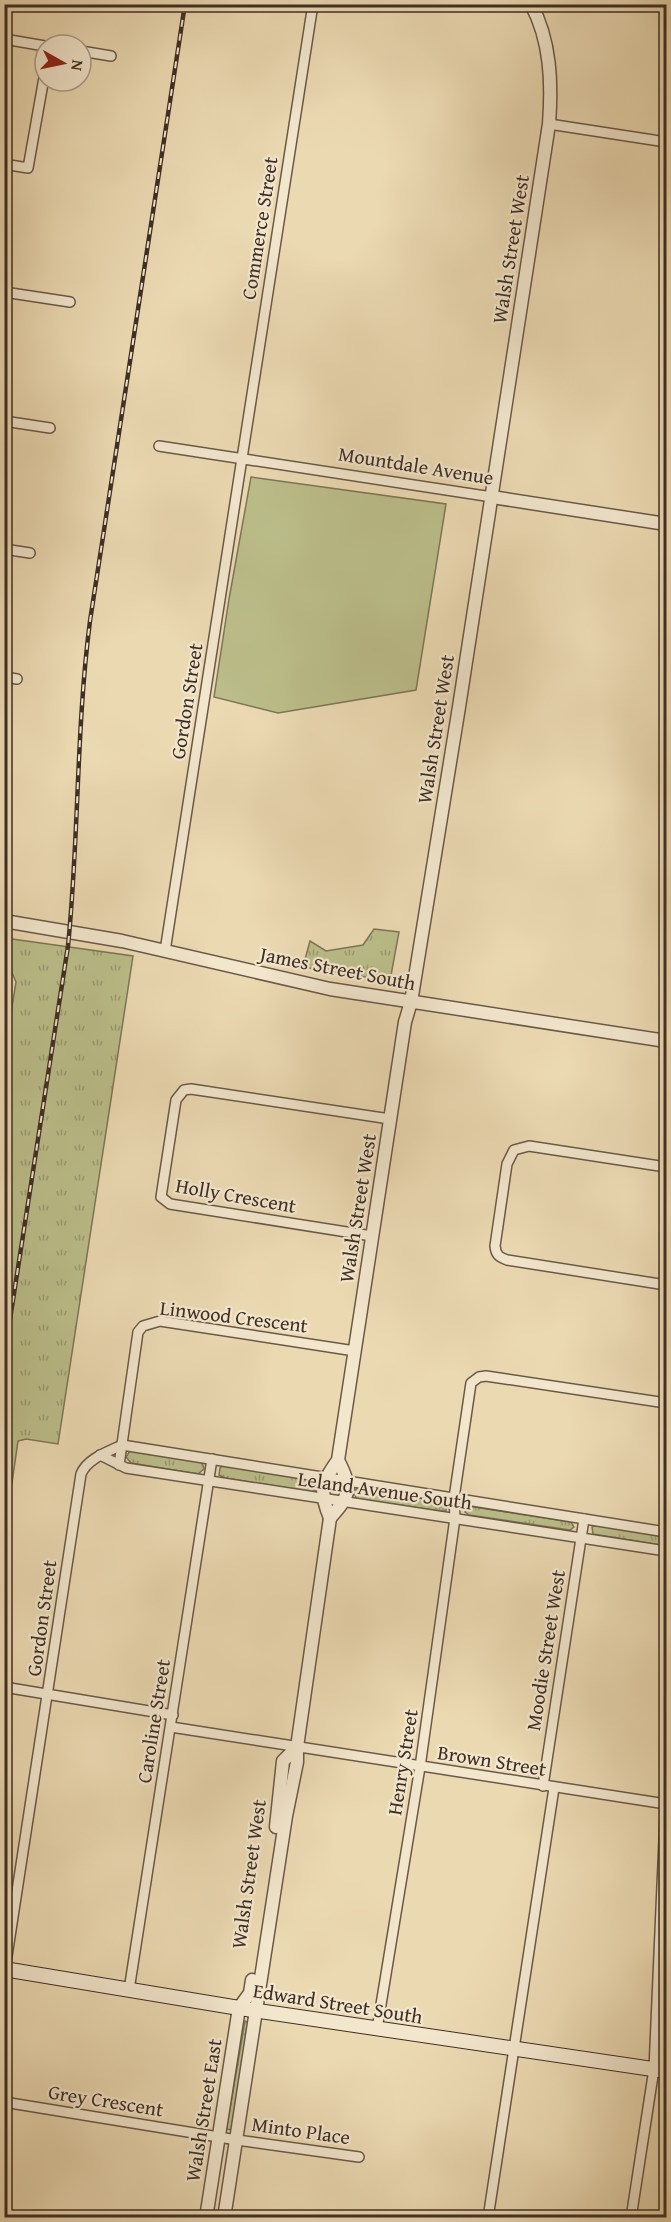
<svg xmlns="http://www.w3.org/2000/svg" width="671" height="2222" viewBox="0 0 671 2222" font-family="'Gentium Book Plus',serif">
<defs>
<pattern id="grass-tufts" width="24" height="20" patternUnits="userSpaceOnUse" patternTransform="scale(1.5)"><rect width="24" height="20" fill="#bbbe8a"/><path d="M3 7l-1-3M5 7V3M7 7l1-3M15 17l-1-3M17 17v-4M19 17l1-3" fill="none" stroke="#999b71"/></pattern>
</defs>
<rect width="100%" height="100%" fill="#ebd9b2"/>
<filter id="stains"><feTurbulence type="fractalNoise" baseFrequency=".00333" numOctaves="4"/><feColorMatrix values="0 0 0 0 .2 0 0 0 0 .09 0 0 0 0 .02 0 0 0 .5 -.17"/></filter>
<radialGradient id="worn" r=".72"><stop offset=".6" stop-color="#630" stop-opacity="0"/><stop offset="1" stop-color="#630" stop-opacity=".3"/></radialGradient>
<g fill="url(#grass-tufts)" stroke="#7d7658" stroke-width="1.5">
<path d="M374,929L399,932L390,981L303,967L310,941L326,951L363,945Z"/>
<path d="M5,938L133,956L58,1444L26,1439L18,1441L5,1532L4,1057L16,982L7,961L5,960Z"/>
<path d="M130,1451L202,1462L204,1469L198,1474L131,1463L126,1457Z"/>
<path d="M223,1466L316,1480L319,1488L313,1492L225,1478L219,1475L220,1468Z"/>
<path d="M358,1488L444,1502L447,1503L446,1511H441L357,1499L353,1492Z"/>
<path d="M468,1506L571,1522L574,1527L570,1530L469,1515L465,1512Z"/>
<path d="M597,1525L666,1536V1546L593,1534L592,1527Z"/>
<path d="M245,2021L249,2023L231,2130L227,2129V2126Z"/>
</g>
<path fill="#bbbe8a" stroke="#7d7658" stroke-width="1.5" d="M251,477L446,504L416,690L278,713L214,697L229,599Z"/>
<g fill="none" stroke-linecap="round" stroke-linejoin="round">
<defs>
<g id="minor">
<path d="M4,39L45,46"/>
<path d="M81,51L111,56"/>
<path d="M549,124L666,142"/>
<path d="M4,164L28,168L45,72"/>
<path d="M4,292L70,302"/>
<path d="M4,421L50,428"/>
<path d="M159,446L492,497"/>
<path d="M4,549L30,553"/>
<path d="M4,677L17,679"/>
<path d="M165,951L313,4"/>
<path d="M666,1167L529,1146L514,1150L507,1164L495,1246C496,1255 499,1257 507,1260L666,1285"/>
<path d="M372,1236L170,1204L161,1197L176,1100L184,1090L191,1089L390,1119"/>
<path d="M100,1455L126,1468L666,1551"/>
<path d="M119,1465L138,1332L143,1326L160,1321L355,1351"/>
<path d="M4,1687L173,1715"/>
<path d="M171,1727L666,1804"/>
<path d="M543,1786L584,1519"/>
<path d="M5,1969L81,1474C87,1459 107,1452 122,1445L666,1532"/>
<path d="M129,1990L212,1459"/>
<path d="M377,2029L420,1767L455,1518L454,1498L471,1383L479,1377L486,1376L666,1403"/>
<path d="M4,2102L237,2140L359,2157"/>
<path d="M488,2218L554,1788"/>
<path d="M631,2218L654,2069L666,1794"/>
</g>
<g id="tertiary">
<path d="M492,497L666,524"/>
<path d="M4,921L122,941L330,989L666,1041"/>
<path d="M338,1460C352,1488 351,1495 330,1518C319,1491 321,1484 338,1460L405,1022L411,1002L459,707L549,124C552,84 551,41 531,4"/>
<path d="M276,1827L283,1761L297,1747"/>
<path d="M206,2218L239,2008L250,1993L252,1980"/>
<path d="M224,2218L286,1816L297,1762V1747L330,1518"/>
</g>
<path id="secondary" d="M4,1969L239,2008L666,2071"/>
</defs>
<use href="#minor" stroke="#6a5948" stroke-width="12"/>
<use href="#tertiary" stroke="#6a5948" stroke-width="15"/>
<use href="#secondary" stroke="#3f2e25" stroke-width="16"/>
<use href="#minor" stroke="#f2e6cd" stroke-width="9"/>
<use href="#tertiary" stroke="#f2e6cd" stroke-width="12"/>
<use href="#secondary" stroke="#f2e6cd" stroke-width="14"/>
<defs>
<path id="rail" d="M4,1358L68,946C79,838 76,729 90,621L185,4"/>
</defs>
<use href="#rail" stroke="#3f2e25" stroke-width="4.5"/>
<use href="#rail" stroke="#f2e6cd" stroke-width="2" stroke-dasharray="7" stroke-linecap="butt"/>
</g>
<g text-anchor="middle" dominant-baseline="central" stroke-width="4.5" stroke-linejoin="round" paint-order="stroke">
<g font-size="20" fill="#3f2e25" stroke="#f2e6cd">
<text transform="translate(259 228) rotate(-81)">Commerce Street</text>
<text transform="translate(510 249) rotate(-81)">Walsh Street West</text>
<text transform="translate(416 465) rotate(9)">Mountdale Avenue</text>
<text transform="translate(186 701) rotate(-81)">Gordon Street</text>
<text transform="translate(435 729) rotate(-81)">Walsh Street West</text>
<text transform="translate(338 968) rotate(11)">James Street South</text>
<text transform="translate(236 1195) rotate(10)">Holly Crescent</text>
<text transform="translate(357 1208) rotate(-81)">Walsh Street West</text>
<text transform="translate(234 1316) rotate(7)">Linwood Crescent</text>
<text transform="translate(385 1490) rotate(8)">Leland Avenue South</text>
<text transform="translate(41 1618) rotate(-82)">Gordon Street</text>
<text transform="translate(545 1650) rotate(-81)">Moodie Street West</text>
<text transform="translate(153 1721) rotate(-81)">Caroline Street</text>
<text transform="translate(492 1760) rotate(9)">Brown Street</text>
<text transform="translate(402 1762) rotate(-81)">Henry Street</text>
<text transform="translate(248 1874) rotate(-82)">Walsh Street West</text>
<text transform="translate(338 2003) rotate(9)">Edward Street South</text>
<text transform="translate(106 2100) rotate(9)">Grey Crescent</text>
<text transform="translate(203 2110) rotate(-81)">Walsh Street East</text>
<text transform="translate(301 2130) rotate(8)">Minto Place</text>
</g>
</g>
<rect width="671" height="2222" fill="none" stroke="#ebd9b2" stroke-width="24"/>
<rect x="6" y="6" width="659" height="2210" fill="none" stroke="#3f2e25" stroke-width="3"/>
<rect x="12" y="12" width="647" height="2198" fill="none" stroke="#3f2e25" stroke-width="1.5"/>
<g transform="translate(63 63) rotate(99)"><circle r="28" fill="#f2e6cd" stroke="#aa9c8a" stroke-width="1.5"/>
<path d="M0-4.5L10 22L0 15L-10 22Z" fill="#8f2418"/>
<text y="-9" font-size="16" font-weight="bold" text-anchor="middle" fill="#3f2e25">N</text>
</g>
<rect width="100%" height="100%" filter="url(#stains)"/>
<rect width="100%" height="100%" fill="url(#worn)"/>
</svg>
